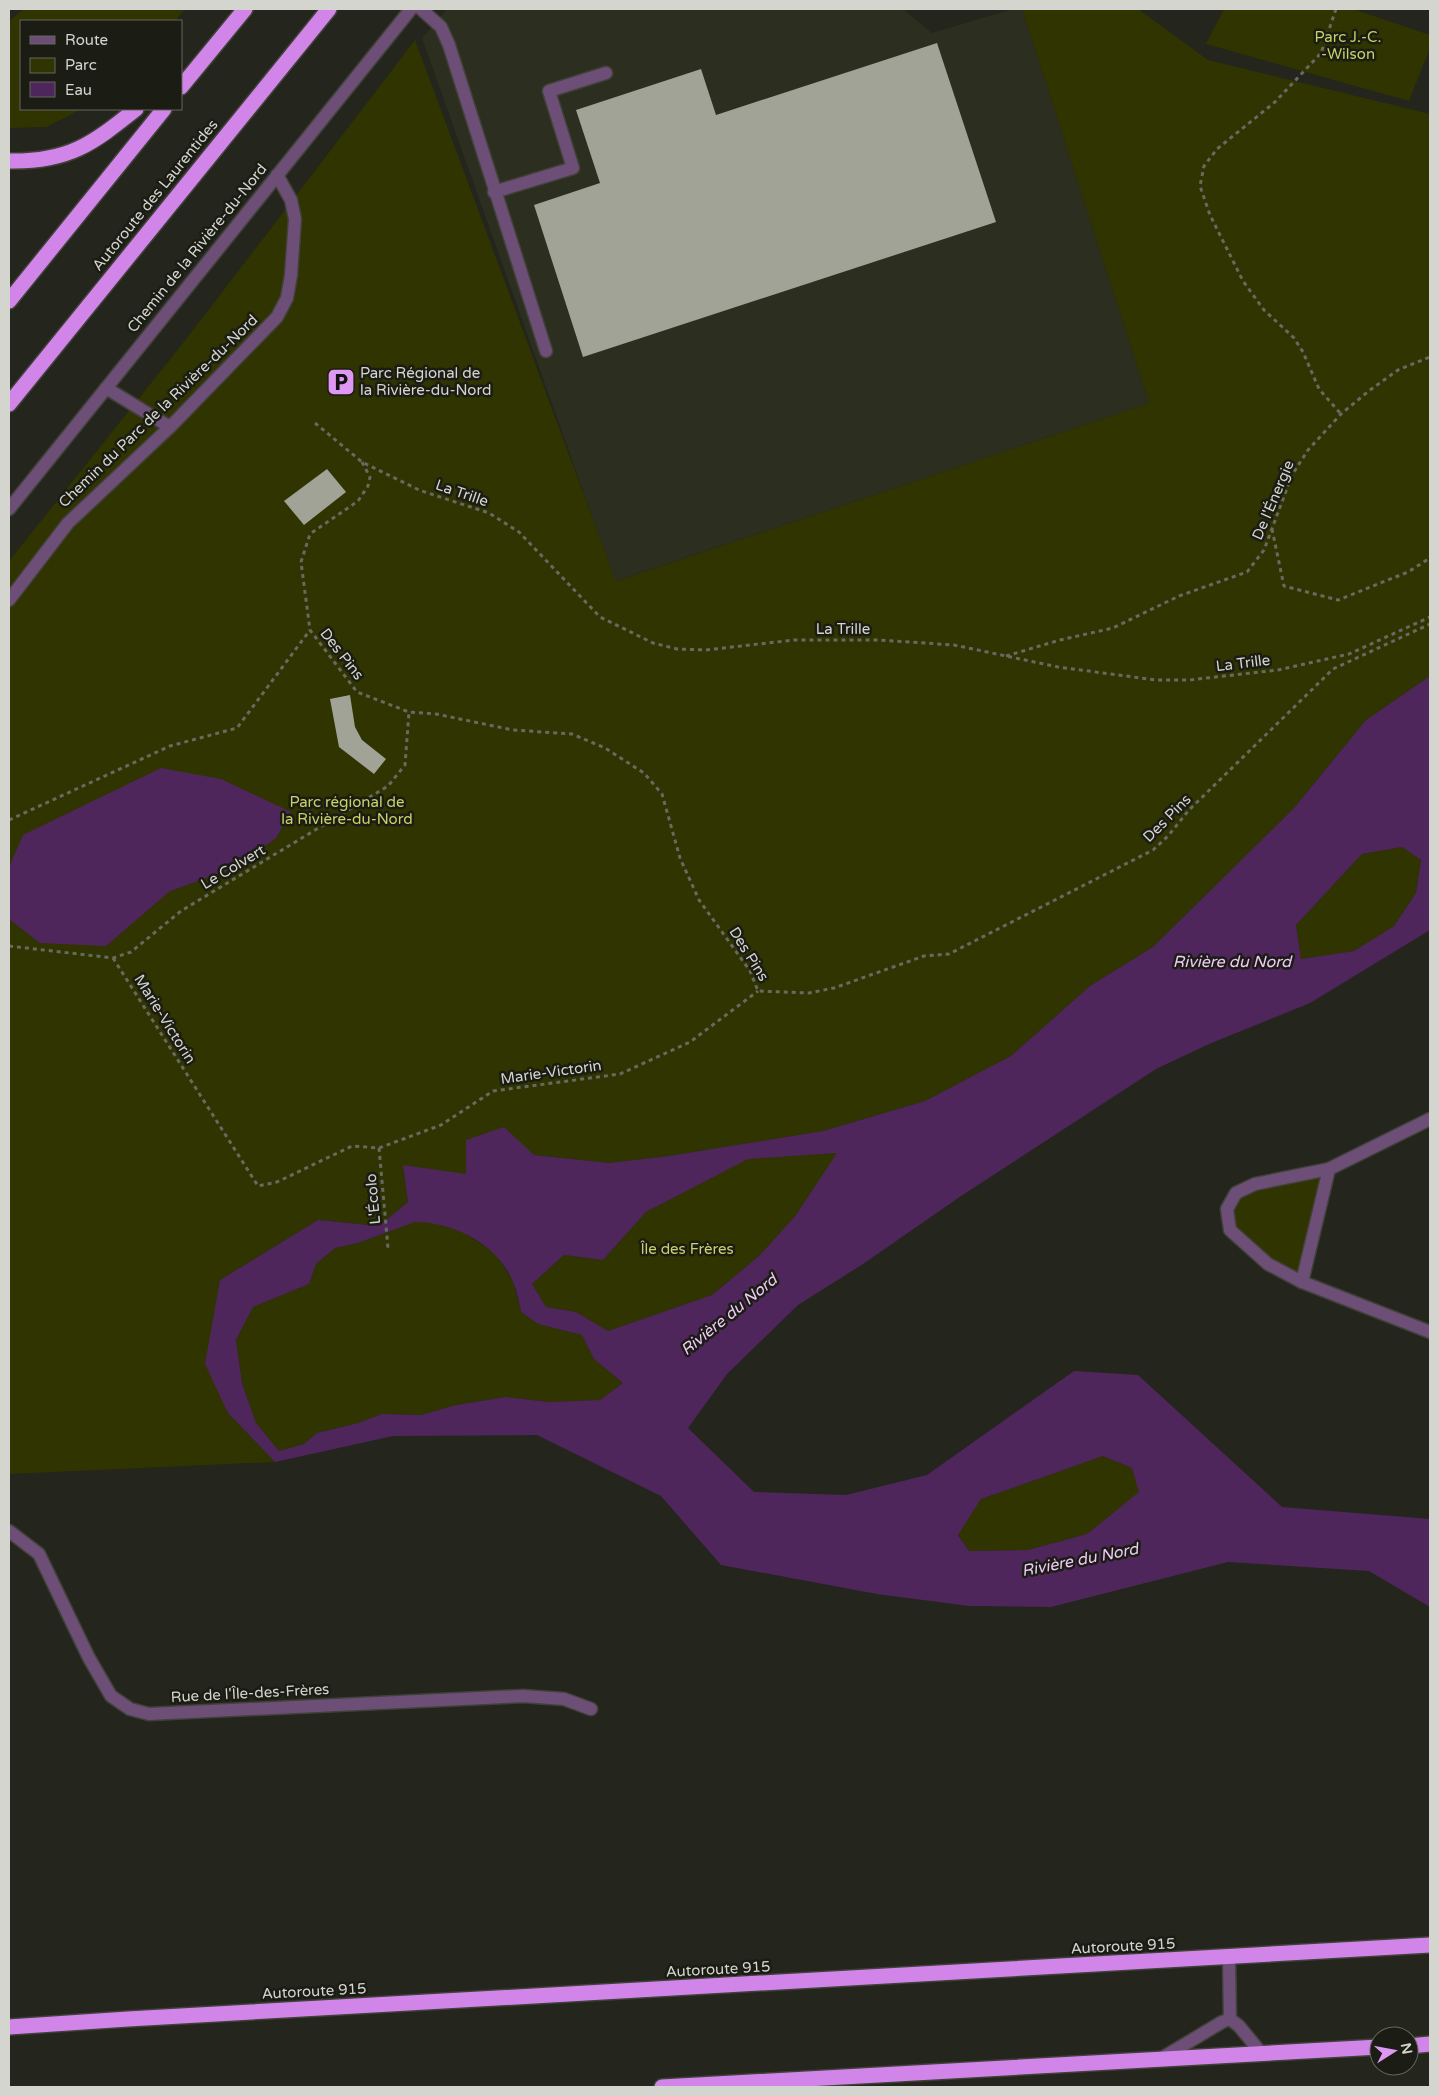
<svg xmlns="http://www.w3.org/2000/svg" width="1439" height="2096" viewBox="0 0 1439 2096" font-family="'Varela Round',sans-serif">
<rect width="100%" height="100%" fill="#24251c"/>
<path fill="#2c2e1f" d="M447,9H903L932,33L1013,9H1022L1149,403L615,581L422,38Z"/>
<g fill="#303400">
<path d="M24,9H185L175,21H21V109H81L47,127L9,128V21Z"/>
<path d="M1022,9H1138L1208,60L1430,114V676L1366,720L1294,808L1153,947L1090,986L1011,1056L925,1101L823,1131L669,1156L609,1163L534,1155L466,1175L403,1165L408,1202L379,1226L318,1220L220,1280L228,1413L275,1462L9,1474V561L187,338L415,40L616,581L1149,403Z"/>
<path d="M1224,9H1353L1430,35V48L1409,101L1206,44Z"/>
<path d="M1402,847L1421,860L1416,893L1394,926L1354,951L1301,959L1296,925L1362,854Z"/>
<path d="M838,1153L796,1215L759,1256L712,1295L608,1331L576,1312L546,1307L532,1284L564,1255L603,1260L646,1212L749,1158Z"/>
<path d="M1329,1169L1302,1282L1230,1230L1227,1209L1237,1193Z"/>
<path d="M415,1222H431L463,1232L495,1253L513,1281L521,1312L538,1324L582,1335L594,1359L623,1383L600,1400L549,1402L506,1397L456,1405L421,1415L382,1414L358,1423L317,1433L304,1444L279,1451L256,1423L242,1383L236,1340L253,1307L309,1284L316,1264L335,1248L358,1243Z"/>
<path d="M1103,1456L1132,1468L1140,1492L1087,1534L1028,1550L969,1551L958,1534L981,1499Z"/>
</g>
<g fill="#4f265b" fill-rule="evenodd">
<path d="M1430,676V930L1310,1003L1209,1044L1156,1069L961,1196L863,1264L798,1305L727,1374L688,1428L754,1492L846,1495L927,1475L1074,1371L1138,1375L1282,1507L1430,1519V1607L1369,1571L1228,1562L1051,1607L969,1606L877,1594L721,1565L661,1496L537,1435L393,1436L275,1462L228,1413L205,1364L220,1280L318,1220L379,1226L408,1202L403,1165L466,1174V1140L504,1127L534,1155L609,1163L669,1156L823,1131L925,1101L1011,1056L1090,986L1153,947L1294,808L1366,720ZM1402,847L1421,860L1416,893L1394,926L1354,951L1301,959L1296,925L1362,854ZM837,1153L796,1215L759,1256L712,1295L608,1331L576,1312L546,1307L532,1284L564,1255L603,1260L646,1212L748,1159ZM415,1222C453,1222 498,1244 513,1282C517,1291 519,1302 521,1312L538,1324L582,1335L594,1359L623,1383L600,1400L549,1402L506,1397L456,1405L421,1415L382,1414L358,1423L317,1433L304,1444L279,1451L256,1423L242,1383L236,1340L253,1307L309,1284L316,1264L335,1248L358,1243ZM1103,1456L1132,1468L1139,1492L1087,1534L1028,1550L969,1551L958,1535L981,1499Z"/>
<path d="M161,768L221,779L291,812L276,838L234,868L170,891L106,946L40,943L9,919V867L23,835Z"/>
</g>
<g fill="#a1a397">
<path d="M937,43L996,222L583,357L534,205L600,183L576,110L701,69L716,115Z"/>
<path d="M327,469L346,492L304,525L284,501Z"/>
<path d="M350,695L355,727L362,740L386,759L374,774L339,747L330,699Z"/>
</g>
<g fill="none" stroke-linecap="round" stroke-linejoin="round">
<defs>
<g id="minor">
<path d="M421,9L441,27L449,45L546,351"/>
<path d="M494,192L573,168L549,91L606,73"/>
<path d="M106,388L170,427"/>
<path d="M9,509L411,9"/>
<path d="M9,600L68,523L170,427L277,317L287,298L291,275L295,219L291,200L277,175"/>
<path d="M1430,1119L1329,1169L1302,1282L1430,1332"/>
<path d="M1302,1282L1268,1264L1230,1230L1227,1209L1236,1193L1255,1184L1329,1169"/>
<path d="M9,1531L39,1554L89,1658L111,1696L130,1709L149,1714L523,1696L564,1699L591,1709"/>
<path d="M1229,1957L1230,2019"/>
<path d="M1162,2058L1222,2022L1230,2019L1239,2026L1262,2054"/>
</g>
<g id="highway">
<path d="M181,87L245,9"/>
<path d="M9,161C69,162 92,144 136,109"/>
<path d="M9,301L164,109"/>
<path d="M9,404L329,9"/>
<path d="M9,2027L128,2019L1430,1945"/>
<path d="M1409,2046L1430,2044"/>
<path d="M662,2087L1379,2047"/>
</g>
</defs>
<use href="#minor" stroke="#404139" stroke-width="15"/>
<use href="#highway" stroke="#404139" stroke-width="18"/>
<g stroke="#686961" stroke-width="3" stroke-dasharray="4 4" stroke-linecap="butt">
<path d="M1336,9L1321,53L1275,102L1217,149L1204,166L1200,186L1210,215L1243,281L1264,310L1294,338L1303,352L1319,389L1341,414"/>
<path d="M315,423L362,462L419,490L489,513L519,532L600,617L653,643L677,649L706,650L794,640H879L954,645L1058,667L1156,680H1189L1278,670L1349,654L1430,617"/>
<path d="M362,462L370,477L368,486L358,501L310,534L301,562L310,630L357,692L409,712L436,714L513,730L572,734L605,748L644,773L662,794L680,858L699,900L750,971L758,991L809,993L834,988L924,956L949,954L1153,850L1168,836L1189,810L1333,669L1430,624"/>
<path d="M1272,529L1284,586L1338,600L1408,572L1430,558"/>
<path d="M1006,656L1060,640L1113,628L1179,596L1247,572L1264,550L1292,475L1308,450L1341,414L1370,390L1398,370L1430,357"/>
<path d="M9,820L170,746L237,728L310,630"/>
<path d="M9,946L113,958L131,952L181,911L388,786L405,765L409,712"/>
<path d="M113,958L258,1186L277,1182L352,1146L379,1148L441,1125L493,1091L620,1074L690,1042L758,991"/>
<path d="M379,1148L388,1248"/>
</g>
<use href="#minor" stroke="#6d4e76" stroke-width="12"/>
<use href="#highway" stroke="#d285e9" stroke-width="15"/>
</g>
<defs>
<symbol id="parking-square" viewBox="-11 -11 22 22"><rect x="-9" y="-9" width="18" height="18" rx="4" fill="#de98f3" stroke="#1b1c13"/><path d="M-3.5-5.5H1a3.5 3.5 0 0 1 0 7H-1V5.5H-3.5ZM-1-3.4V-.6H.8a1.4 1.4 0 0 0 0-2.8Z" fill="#111"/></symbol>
</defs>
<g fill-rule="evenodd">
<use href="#parking-square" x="325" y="366" width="32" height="32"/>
</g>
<g text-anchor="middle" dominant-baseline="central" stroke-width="5" stroke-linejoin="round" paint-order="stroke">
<g font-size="15" fill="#c7d269" stroke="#1b1c13">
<text x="1348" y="37">Parc J.-C.<tspan x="1348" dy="17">-Wilson</tspan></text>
<text x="347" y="802">Parc régional de<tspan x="347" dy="17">la Rivière-du-Nord</tspan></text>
<text x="687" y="1249">Île des Frères</text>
</g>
<g font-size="15" fill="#d4d5cf" stroke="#1b1c13">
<text transform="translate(155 195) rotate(-51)">Autoroute des Laurentides</text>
<text transform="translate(197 248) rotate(-51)">Chemin de la Rivière-du-Nord</text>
<text transform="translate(158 411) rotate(-44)">Chemin du Parc de la Rivière-du-Nord</text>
<text transform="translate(462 493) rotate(19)">La Trille</text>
<text transform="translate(1273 500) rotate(-67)">De l'Énergie</text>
<text x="843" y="629">La Trille</text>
<text transform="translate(342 654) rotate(52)">Des Pins</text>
<text transform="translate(1243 663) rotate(-7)">La Trille</text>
<text transform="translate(1167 818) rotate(-45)">Des Pins</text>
<text transform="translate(233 867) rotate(-31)">Le Colvert</text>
<text transform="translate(749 954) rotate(58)">Des Pins</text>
<text transform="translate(165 1019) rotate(58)">Marie-Victorin</text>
<text transform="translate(551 1072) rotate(-8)">Marie-Victorin</text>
<text transform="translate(373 1199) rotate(-95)">L'Écolo</text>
<text transform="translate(250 1693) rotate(-3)">Rue de l'Île-des-Frères</text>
<text transform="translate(1123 1946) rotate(-3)">Autoroute 915</text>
<text transform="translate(718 1969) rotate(-3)">Autoroute 915</text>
<text transform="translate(314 1991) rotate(-3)">Autoroute 915</text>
</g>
<g font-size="15" fill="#d4d5cf" stroke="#1b1c13" text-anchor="start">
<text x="360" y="373">Parc Régional de<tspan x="360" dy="17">la Rivière-du-Nord</tspan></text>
</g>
<g font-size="16" font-style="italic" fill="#efc9fa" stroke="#1b1c13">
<text x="1232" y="962">Rivière du Nord</text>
<text transform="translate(729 1315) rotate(-39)">Rivière du Nord</text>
<text transform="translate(1080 1560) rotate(-11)">Rivière du Nord</text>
</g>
</g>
<rect width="1439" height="2096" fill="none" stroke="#d4d5cf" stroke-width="20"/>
<rect x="20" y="20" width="162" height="90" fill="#1b1c13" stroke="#65665e"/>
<rect x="30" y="36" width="25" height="8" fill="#6d4e76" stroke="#65665e"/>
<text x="65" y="45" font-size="15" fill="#d4d5cf">Route</text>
<rect x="30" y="58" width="25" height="15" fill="#303400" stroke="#65665e"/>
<text x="65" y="70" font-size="15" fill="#d4d5cf">Parc</text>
<rect x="30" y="82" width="25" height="15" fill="#4f265b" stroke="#65665e"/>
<text x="65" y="95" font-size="15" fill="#d4d5cf">Eau</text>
<g transform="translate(1394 2051) rotate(79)"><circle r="24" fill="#1b1c13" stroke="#65665e"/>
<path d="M0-4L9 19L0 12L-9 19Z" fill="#de98f3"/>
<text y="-8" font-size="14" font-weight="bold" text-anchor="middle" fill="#d4d5cf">N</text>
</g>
</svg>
